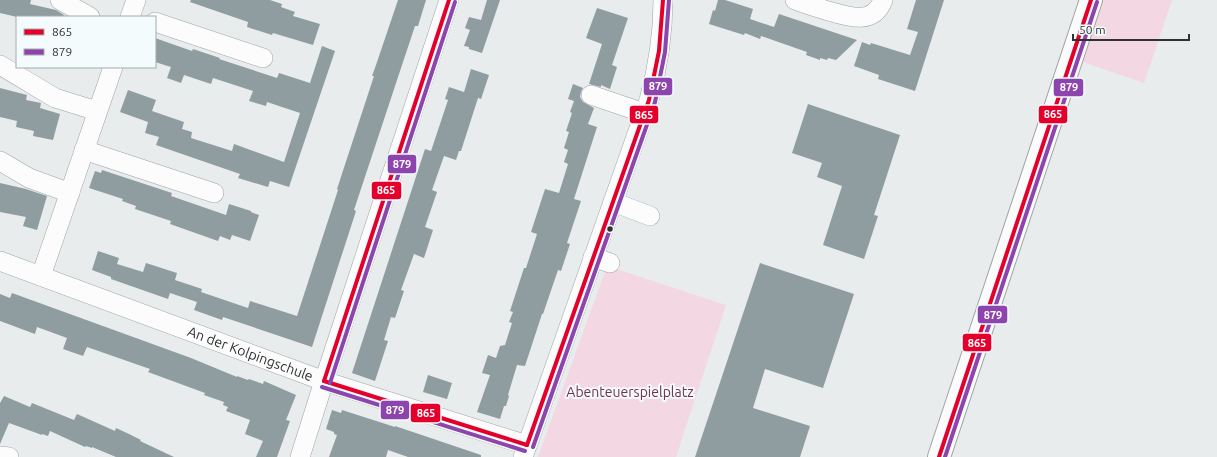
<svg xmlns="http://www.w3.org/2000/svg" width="1217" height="457" viewBox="0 0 1217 457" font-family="Ubuntu,sans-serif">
<rect width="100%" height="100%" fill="#e8eced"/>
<g fill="#f3d7e2">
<path d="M1101,0H1172L1144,83L1080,61Z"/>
<path d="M607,266L726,305L676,457H538Z"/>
</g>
<g fill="#8f9da1">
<path d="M0,0H31L30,4L56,10L64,15L63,17H17L0,13Z"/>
<path d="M191,0H270L282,4L281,7L295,12L293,16L320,24L313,45L273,33L272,35L247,27L248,22L190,2Z"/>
<path d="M398,0H426L418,26H415L402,65L354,210L356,211L312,347L223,317L222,320L194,310L197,302L170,293L168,299L111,279V277L92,270L98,251L119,258L117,264L143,272L146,263L177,273L175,280L202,289L201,292L248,308L250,301L297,316L338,190L337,189L374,76H372L376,65Z"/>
<path d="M487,0H500L482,53L469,49V47L464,46L470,30L465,28L469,17L481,20Z"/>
<path d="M718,0H725L753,9L750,19L774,27L779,14L857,40L836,60L828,58L827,60L820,58V60L806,55L807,52L761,36L760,39L745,33L744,35L709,24L713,10L715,11Z"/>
<path d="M916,0H944L915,91L878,79L879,75L854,66L862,42L870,45L871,43L910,55L918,32L907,29Z"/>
<path d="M597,8L628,18L612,65L617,67L610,89L601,85V87L589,84L602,44L586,38Z"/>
<path d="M155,38L192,51L193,49L220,58L219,59L277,78L279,73L310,83L322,46L335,51L289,187L270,181L268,187L238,178L240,174L156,145L159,137L145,133L148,122L120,112L128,90L156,100L152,111L184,122L182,129L192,132L191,138L232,151L234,144L284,162L300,113L267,102L266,106L249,101L253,91L213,78L211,84L184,75L181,83L167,78L171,67L155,62Z"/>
<path d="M471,69L489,75L481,99L478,98L461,151H459L456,160L444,156L432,190L437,192L425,227L433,230L424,258L414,254L401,290L404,291L395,318L391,317L384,340L388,341L375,381L352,373L425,149L431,151L448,100L445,99L449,87L464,92Z"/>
<path d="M573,84L583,88L581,92L580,97L583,102L594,108L588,124L597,127L574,199L581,201L567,243L570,244L561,271L558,270L543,314H542L525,366L517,365L508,395L509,396L506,406H504L500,419L477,412L490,375L482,373L488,355L496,358L500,346L505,345L512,323L509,322L513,312L510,311L524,268H526L537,234L531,232L545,189L559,193L568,164L564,162L568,150L564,148L569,132L566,131L572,113L570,112L574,101L568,99Z"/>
<path d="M0,88L27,95L26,100L41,103L40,108L60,114L53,140L33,136L34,131L16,127L17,121L0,117Z"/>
<path d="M808,104L900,135L874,215L878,216L864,259L823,245L842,186L817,177L822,163L792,153Z"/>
<path d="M102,170L172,193L171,196L226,215L229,204L251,211V212L259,215L250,241L232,235L230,240L220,236L218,241L170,224L171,221L135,209L136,206L122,201L123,199L89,188L95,171L101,173Z"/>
<path d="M0,183L26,189L47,196L37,230L23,226L26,217L0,212Z"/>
<path d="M760,263L854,294L823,388L765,369L753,408L810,426L800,457H695Z"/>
<path d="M12,293L191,358L237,377V376L248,380L249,379L263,384L264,381L296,395L286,420L290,421L277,457H256L263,441L245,434L250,420L226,411L228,407L223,405L224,402L204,395L205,393L148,372L150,369L87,347L83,356L63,349L67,338L37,327L35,334L0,321V294L10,298Z"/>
<path d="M428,375L452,383L447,399L423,392Z"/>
<path d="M4,396L30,407L32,403L74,420L77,414L115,431L116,428L129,434L141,440L140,441L174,457H116L92,447V448L86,446L85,447L50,431L48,436L42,434V435L9,423L0,444V403Z"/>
<path d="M332,410L341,413L342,410L395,427V426L481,455V457H408L388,450L386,457H329L337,435L334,434V432L326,429Z"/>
</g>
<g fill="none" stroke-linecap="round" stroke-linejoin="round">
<defs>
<g id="minor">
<path d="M60,0L90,17"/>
<path d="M795,0C805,4 815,7 825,10C846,16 873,27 883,0"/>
<path d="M130,17L136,0"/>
<path d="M155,22L263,58"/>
<path d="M0,65L55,98L97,111"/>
<path d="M591,95L644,113"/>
<path d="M84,150L214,193"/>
<path d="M0,161L29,178L70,193"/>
<path d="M613,202L650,216"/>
<path d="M593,257L610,263"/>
<path id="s1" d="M0,261L324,381L527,445"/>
<path d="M41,276L113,67"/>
<path d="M0,456L9,457"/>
<path d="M300,457L324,381L449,0"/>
<path d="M523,457L649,100C658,67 663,35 663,0"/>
</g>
<path id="major" d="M939,457L1091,0"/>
</defs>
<use href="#minor" stroke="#a1a4a5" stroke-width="20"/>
<use href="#major" stroke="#a1a4a5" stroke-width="24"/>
<use href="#minor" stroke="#fcfcfc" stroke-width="19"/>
<use href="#major" stroke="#fcfcfc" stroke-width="22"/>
<defs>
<g id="bus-1">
<path d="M324,381L449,0"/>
<path d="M324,381L527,445"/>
<path d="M527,445L649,100L659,51L663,0"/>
<path d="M939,457L1091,0"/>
</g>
<g id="bus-2">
<path d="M330,383L455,2"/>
<path d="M322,387L525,451"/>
<path d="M533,447L655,102L665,52L669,0"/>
<path d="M945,457L1097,2"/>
</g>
</defs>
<use href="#bus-1" stroke="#f3fbfd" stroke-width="7"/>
<use href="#bus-2" stroke="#f3fbfd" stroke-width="7"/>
<use href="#bus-1" stroke="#e4002b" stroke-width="4"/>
<use href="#bus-2" stroke="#8e44ad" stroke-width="4"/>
</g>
<circle fill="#2f3233" stroke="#f3fbfd" stroke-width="1.5" cx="610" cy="229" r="3.5"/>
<g text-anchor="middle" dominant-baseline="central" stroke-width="4" stroke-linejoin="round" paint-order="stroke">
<g font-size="14" fill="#2f3233" stroke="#f3fbfd">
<text stroke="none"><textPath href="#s1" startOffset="267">An der Kolpingschule</textPath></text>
</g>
<g font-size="14" fill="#74314d" stroke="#f3fbfd">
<text x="630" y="392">Abenteuerspielplatz</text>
</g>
</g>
<g stroke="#f3fbfd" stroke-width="1.5">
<rect x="643" y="77" width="30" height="19" rx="4" fill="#8e44ad"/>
<rect x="1053" y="78" width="31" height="19" rx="4" fill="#8e44ad"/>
<rect x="1038" y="105" width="30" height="19" rx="4" fill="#e4002b"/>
<rect x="629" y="105" width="30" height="19" rx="4" fill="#e4002b"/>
<rect x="387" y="154" width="30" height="20" rx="4" fill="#8e44ad"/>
<rect x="371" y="181" width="31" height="19" rx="4" fill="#e4002b"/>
<rect x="977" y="305" width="31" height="19" rx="4" fill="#8e44ad"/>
<rect x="962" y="333" width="30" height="19" rx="4" fill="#e4002b"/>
<rect x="380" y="400" width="30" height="20" rx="4" fill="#8e44ad"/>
<rect x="410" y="403" width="31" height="20" rx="4" fill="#e4002b"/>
</g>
<g font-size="11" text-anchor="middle" font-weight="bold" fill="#fff">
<text x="658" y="90">879</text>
<text x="1069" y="91">879</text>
<text x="1053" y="118">865</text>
<text x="644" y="119">865</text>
<text x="402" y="168">879</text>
<text x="386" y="194">865</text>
<text x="993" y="319">879</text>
<text x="977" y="347">865</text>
<text x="395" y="414">879</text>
<text x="426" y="417">865</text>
</g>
<rect x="16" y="16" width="140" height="52" fill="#f3fbfd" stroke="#a5abac"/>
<rect x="24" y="29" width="20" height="6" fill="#e4002b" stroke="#a5abac"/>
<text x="52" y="36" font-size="12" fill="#2f3233">865</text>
<rect x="24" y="49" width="20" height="6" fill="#8e44ad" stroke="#a5abac"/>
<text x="52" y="56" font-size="12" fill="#2f3233">879</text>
<path d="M1073 34v6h116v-6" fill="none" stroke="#2f3233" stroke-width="2"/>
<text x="1079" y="34" font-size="12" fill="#2f3233" stroke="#f3fbfd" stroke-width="3" paint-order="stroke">50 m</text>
</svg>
